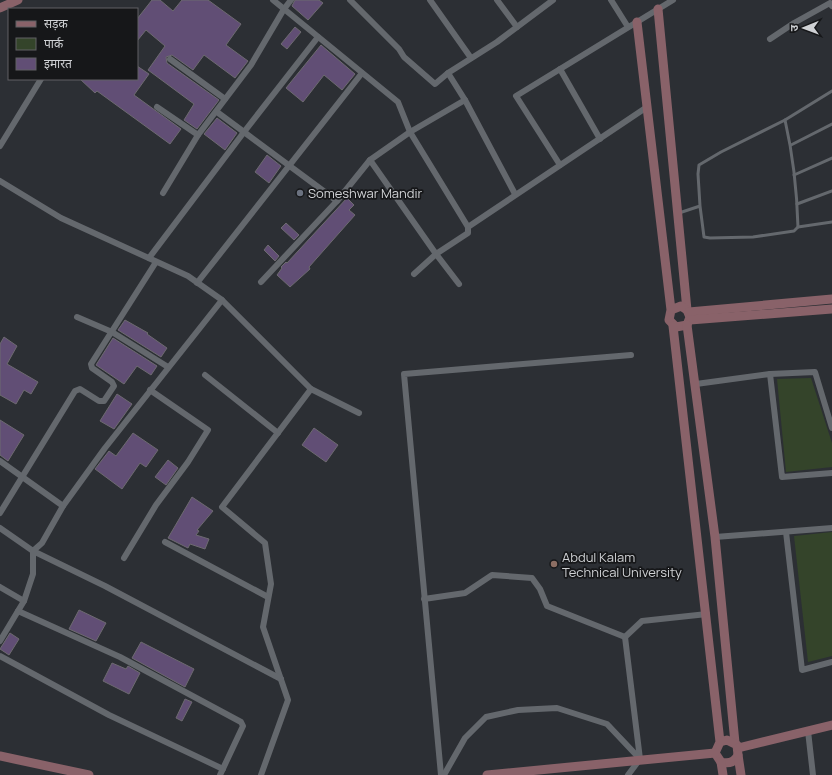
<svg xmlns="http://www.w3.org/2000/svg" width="832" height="775" viewBox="0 0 832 775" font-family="Manrope,'Noto Sans Devanagari',sans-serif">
<rect width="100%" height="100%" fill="#2c2f34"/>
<g fill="#34442a">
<path d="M811,378L832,443V467L786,472L777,379Z"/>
<path d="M832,532V656L808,662L794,536Z"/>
</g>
<g fill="#614e75" stroke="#6d6a70">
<path d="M152,0H160L173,11L182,0H208L241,24L226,45L248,61L235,78L204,55L193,70L172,55L166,57L167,63L219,100L197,129L184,120L194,104L148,70L165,46L146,30L137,41V19Z"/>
<path d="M295,0H319L323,3L308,20L292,6Z"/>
<path d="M295,27L301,32L287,49L281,44Z"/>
<path d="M321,45L355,74L342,90L324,75L303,102L286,88Z"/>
<path d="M137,66L149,74L134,95L181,129L170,144L97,91L95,93L80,79H137Z"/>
<path d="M217,118L237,133L225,150L204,134Z"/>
<path d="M267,155L281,166L269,183L255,172Z"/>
<path d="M347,198L354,205L349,210L355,215L309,267L310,269L290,287L277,275L282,268L281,267L286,262L287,263Z"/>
<path d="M286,223L299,235L294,240L281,228Z"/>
<path d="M268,245L279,256L275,261L264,250Z"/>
<path d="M125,320L148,333L147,334L167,348L161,357L118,330Z"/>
<path d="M4,337L17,346L7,364L38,382L31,394L24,390L16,404L0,395V344Z"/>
<path d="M113,338L157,366L151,375L137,366L124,384L96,365Z"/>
<path d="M117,394L132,404L114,429L100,421Z"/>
<path d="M0,420L24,435L8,461L0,455Z"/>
<path d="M314,428L338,445L326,462L302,445Z"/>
<path d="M133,433L158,450L146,467L140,463L122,489L95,469L109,451L116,456Z"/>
<path d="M168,460L178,468L166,485L155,477Z"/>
<path d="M192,497L213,511L197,530L199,531L196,535L209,539L205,549L190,544L188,548L168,538Z"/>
<path d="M79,610L106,623L96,641L69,629Z"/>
<path d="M10,633L19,639L9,655L0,649Z"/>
<path d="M141,642L194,669L185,687L132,658Z"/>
<path d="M112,663L126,669L128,666L140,673L129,694L103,681Z"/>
<path d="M185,699L192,702L182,721L176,718Z"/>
</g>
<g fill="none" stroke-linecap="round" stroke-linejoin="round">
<g stroke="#64686d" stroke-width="3">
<path d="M785,120L832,91"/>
<path d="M791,145L832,124"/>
<path d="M794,175L832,158"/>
<path d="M797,204L832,191"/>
<path d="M679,213L700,206L704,237L710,238L753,237L794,231L798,227C797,192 793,155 785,120L721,152L699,165L698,174L700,206"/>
<path d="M798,227L832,222"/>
</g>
<g stroke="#64686d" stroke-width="6">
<path d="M273,0L398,102L410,132L468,227V233L436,254L370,160"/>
<path d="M350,0L399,49L404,57L435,84L448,73L497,42L553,0"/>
<path d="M430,0L471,58"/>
<path d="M497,0L517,27"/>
<path d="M611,0L628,27"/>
<path d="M318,37L244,132L337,201"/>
<path d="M770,39L794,23L830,3L832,6"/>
<path d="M170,59L225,99"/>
<path d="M560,69L600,139"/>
<path d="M465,100L515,194"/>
<path d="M157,107L198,135"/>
<path d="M0,146L41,79"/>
<path d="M560,165L516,96L673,0"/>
<path d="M0,181L61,218L188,276L222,300L311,389L222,507L265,543L271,584L263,627L288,700L261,775"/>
<path d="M163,193L198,135L251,65L284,9L291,0"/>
<path d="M468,227L647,107"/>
<path d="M149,258L244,132L217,112"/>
<path d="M414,274L436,254L459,284"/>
<path d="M261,282L337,201L370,160L410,132L465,100L448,73"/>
<path d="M197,283L362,73"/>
<path d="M77,317L112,332L168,367"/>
<path d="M770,374L782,477L832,473"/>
<path d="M205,375L278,433"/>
<path d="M696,384L770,374L815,372L832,428"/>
<path d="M311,389L359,413"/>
<path d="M0,461L63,506"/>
<path d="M0,513L75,391L80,389L99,401H104L114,386L112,382L92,368L91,364L156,262"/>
<path d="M0,528L33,551L105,586L281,679"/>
<path d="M786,532L802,670L832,662"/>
<path d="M715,537L832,528"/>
<path d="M165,542L268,597"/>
<path d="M124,558L156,505L188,462L208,430L150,390"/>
<path d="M0,587L24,601"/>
<path d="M424,599L465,593L492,575L532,578L540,589L547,606L625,637L642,621L707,614"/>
<path d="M18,611L120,657L241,722L243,726L220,775"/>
<path d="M625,637L640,759L628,775"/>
<path d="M0,641L24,601L33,574V551L42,543L63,506L105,448L222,300"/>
<path d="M0,656L109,715L223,769"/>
<path d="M808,731L813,775"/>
<path d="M441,775L404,374L631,355"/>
<path d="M444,775L465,738L486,717L518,710L557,708L607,724L640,759"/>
</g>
<g stroke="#896269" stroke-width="9">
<path d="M0,8L18,0"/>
<path d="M658,9L687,310"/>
<path d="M637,22L671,310L669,320L676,327L687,325L690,317L687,310L681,306L671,310"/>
<path d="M689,312L832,299"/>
<path d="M690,320L832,309"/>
<path d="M687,325L715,537L735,743"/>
<path d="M673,326L720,742L715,753L721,762C729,764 735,762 738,755L737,745L727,740L720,742"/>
<path d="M738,748L832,725"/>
<path d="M738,755L741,775"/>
<path d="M0,756L89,775"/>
<path d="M721,762L723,775"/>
<path d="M487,775L715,753"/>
</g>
</g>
<circle fill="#6b7280" stroke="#161719" stroke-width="1.5" cx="300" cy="193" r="4"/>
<circle fill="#8d6e63" stroke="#161719" stroke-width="1.5" cx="554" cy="564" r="4"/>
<g text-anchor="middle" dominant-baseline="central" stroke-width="3.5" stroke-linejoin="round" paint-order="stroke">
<g font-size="13" fill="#cfd1d4" stroke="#161719" text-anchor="start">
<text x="308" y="193">Someshwar Mandir</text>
<text x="562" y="557">Abdul Kalam<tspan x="562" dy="15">Technical University</tspan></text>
</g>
</g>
<rect x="8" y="8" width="130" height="72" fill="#161719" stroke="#606164"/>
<rect x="16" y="21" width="20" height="6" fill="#896269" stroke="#606164"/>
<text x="44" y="28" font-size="12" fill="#cfd1d4">सड़क</text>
<rect x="16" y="38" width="20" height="12" fill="#34442a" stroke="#606164"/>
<text x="44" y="48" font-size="12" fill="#cfd1d4">पार्क</text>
<rect x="16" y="58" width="20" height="12" fill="#614e75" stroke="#606164"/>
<text x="44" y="68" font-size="12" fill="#cfd1d4">इमारत</text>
<g transform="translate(804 28) rotate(269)" stroke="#161719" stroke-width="3" paint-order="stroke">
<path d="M0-3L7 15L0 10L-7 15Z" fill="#cfd1d4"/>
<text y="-6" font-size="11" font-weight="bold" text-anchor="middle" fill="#cfd1d4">उ</text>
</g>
</svg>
